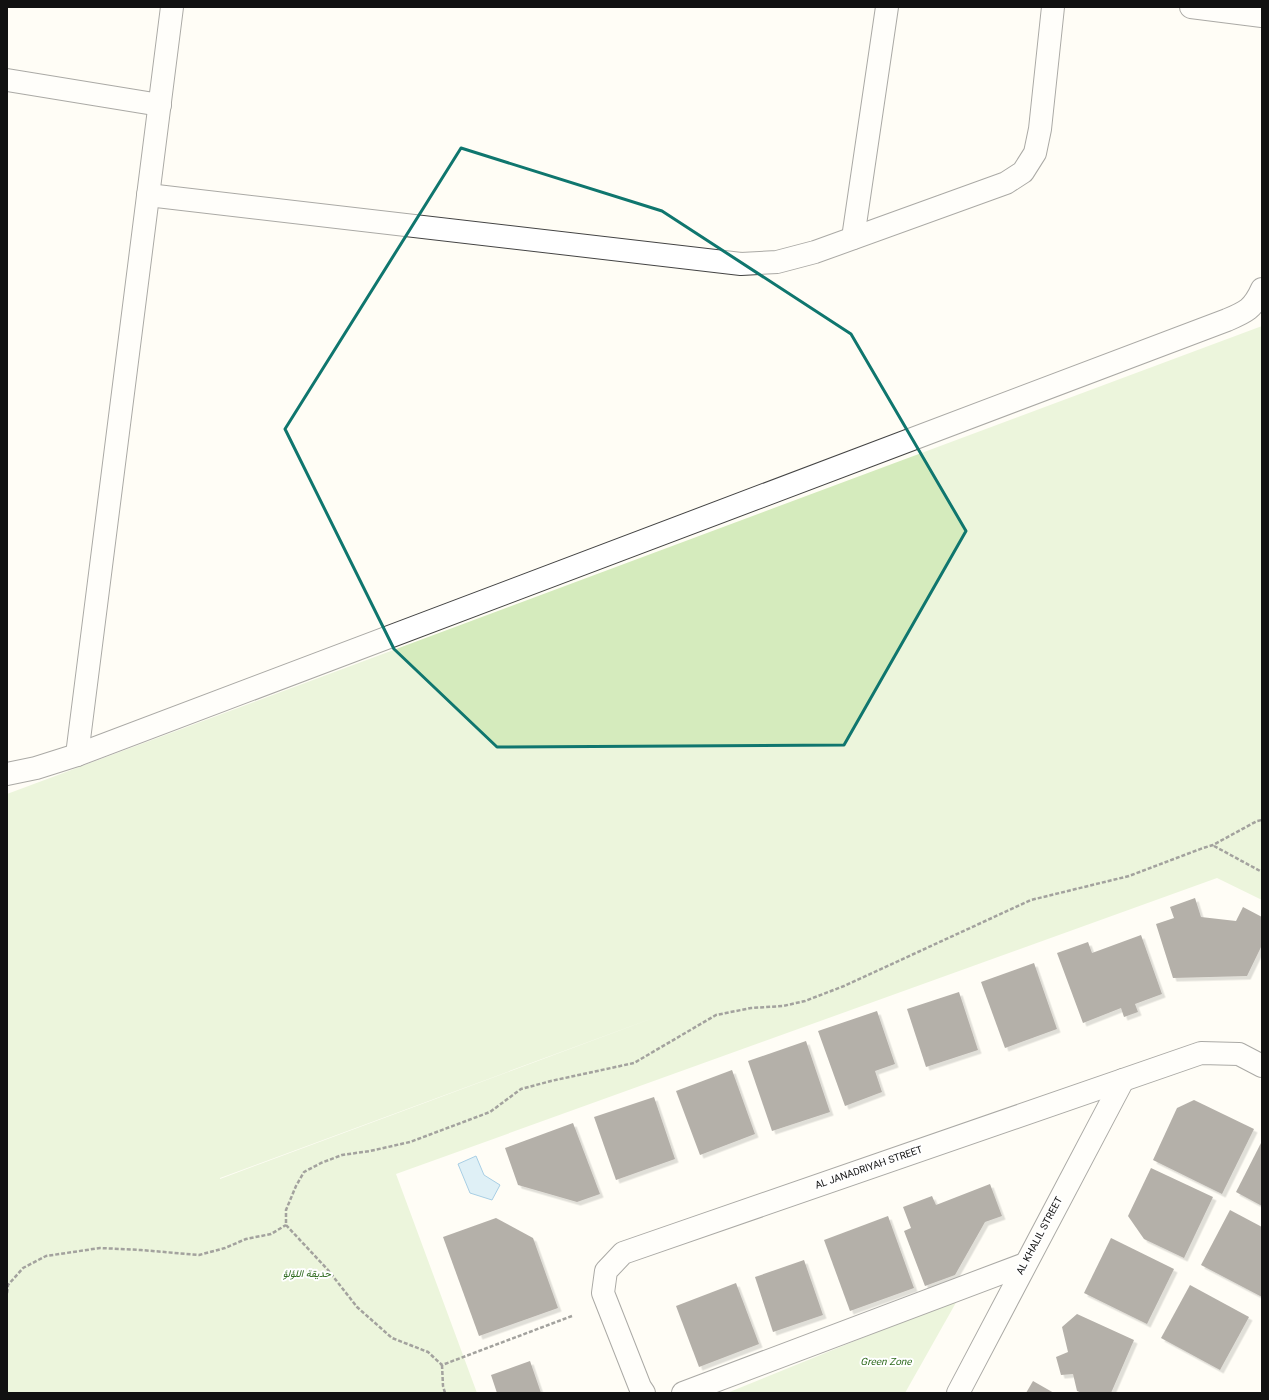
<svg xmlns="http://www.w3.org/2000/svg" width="1269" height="1400" viewBox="0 0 1269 1400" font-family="Georgia,Vazirmatn,serif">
<defs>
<filter id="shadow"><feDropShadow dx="3.5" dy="3.5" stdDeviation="0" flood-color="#0004"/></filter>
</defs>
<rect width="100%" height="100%" fill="#fffdf5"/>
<g fill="#d5ebbd" fill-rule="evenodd">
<path d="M1262,326V900L1217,878L396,1174L477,1393H7V794ZM664,1014L220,1179V1178Z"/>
<path d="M958,1299L905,1393H727Z"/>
</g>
<path fill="#b9e0f7" stroke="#3f96cf" d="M476,1156L484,1175L500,1185L492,1200L470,1193L458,1164Z"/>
<g fill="#5a524d" filter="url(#shadow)">
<path d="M1195,898L1201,917L1236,921L1243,907L1262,917V945L1247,976L1173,978L1156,924L1174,918L1170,907Z"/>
<path d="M1141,935L1162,994L1135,1004L1138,1012L1124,1017L1121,1008L1083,1023L1057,953L1088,942L1092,953Z"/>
<path d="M1034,963L1057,1029L1005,1048L981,982Z"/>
<path d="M959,992L978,1050L926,1067L907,1009Z"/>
<path d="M877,1011L895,1064L875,1071L882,1092L845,1106L818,1031Z"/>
<path d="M806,1041L830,1112L772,1131L748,1061Z"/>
<path d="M732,1070L755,1134L700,1155L676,1091Z"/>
<path d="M654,1097L675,1159L616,1180L594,1117Z"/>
<path d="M1194,1100L1254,1129L1222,1194L1153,1160L1177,1108Z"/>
<path d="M573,1123L600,1194L577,1202L518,1185L505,1148Z"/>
<path d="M1262,1141V1206L1236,1192Z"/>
<path d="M1151,1168L1213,1197L1184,1258L1144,1239L1128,1216Z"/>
<path d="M990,1184L1002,1216L985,1222L955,1275L925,1286L904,1231L911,1228L903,1207L932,1196L936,1205Z"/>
<path d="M1230,1210L1262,1227V1297L1201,1265Z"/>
<path d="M888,1216L914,1288L850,1311L824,1240Z"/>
<path d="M496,1218L533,1238L558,1308L479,1336L443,1237Z"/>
<path d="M1111,1238L1174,1269L1147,1324L1084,1293Z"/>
<path d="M804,1260L823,1315L773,1332L755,1277Z"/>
<path d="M736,1283L759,1344L699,1367L676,1306Z"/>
<path d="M1190,1285L1249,1317L1220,1370L1161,1338Z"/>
<path d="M1077,1314L1134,1340L1111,1393H1082L1077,1391L1073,1374L1061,1375L1056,1357L1068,1352L1062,1327Z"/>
<path d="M530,1361L541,1393H497L491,1375Z"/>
<path d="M1033,1381L1054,1393H1026Z"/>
</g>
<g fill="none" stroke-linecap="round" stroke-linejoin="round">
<defs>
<g id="minor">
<path d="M1191,7L1262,16"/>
<path d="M7,80L160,105"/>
<path d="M148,195L741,264L777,262L815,252L1006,183L1023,172L1035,153L1040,129L1053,7"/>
<path d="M853,238L887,7"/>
<path d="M77,755L172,7"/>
<path d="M7,774L36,768L77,755L1227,320C1246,312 1253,309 1262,289"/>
<path d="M644,1393L640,1387L603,1293L606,1271L623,1253L1201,1053L1239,1054L1262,1066"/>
<path d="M683,1393L1025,1264"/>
<path d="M958,1393L1123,1080"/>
</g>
</defs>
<use href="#minor" stroke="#444" stroke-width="24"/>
<g stroke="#333" stroke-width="2.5" stroke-dasharray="4 2" stroke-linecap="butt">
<path d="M1214,846L1262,872"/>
<path d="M7,1293L8,1285L23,1268L46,1256L100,1248L141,1250L199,1255L225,1248L246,1239L271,1234L286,1225"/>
<path d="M572,1316L442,1365L428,1352L392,1338L357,1307L328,1270L286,1225V1210L296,1186L304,1172L321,1163L342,1155L370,1151L410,1142L490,1112L521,1089L551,1081L634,1063L716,1015L751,1008L783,1006L805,1001L844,986L1031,900L1129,876L1203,848L1213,845L1257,821L1262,820"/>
<path d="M442,1365L443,1386L445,1393"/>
</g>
<use href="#minor" stroke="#fff" stroke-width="22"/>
</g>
<path d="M0 0H1269V1400H0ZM461,148L662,211L851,334L966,531L844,745L497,747L394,649L285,429Z" fill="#fffdf5" fill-opacity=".55" fill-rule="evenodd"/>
<path fill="none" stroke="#0f766e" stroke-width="3" stroke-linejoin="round" d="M461,148L662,211L851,334L966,531L844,745L497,747L394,649L285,429Z"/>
<g text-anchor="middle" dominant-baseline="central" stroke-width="4" stroke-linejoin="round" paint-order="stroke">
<g font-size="10" fill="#111" stroke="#fff">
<text transform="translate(869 1168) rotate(-19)">AL JANADRIYAH STREET</text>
<text transform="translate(1040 1236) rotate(-62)">AL KHALIL STREET</text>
</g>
<g font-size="10" font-style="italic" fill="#2f6b1f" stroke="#fff">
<text x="307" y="1274">حديقة اللؤلؤ</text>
<text x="886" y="1362">Green Zone</text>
</g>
</g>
<rect width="1269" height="1400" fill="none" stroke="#111111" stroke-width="16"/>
</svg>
